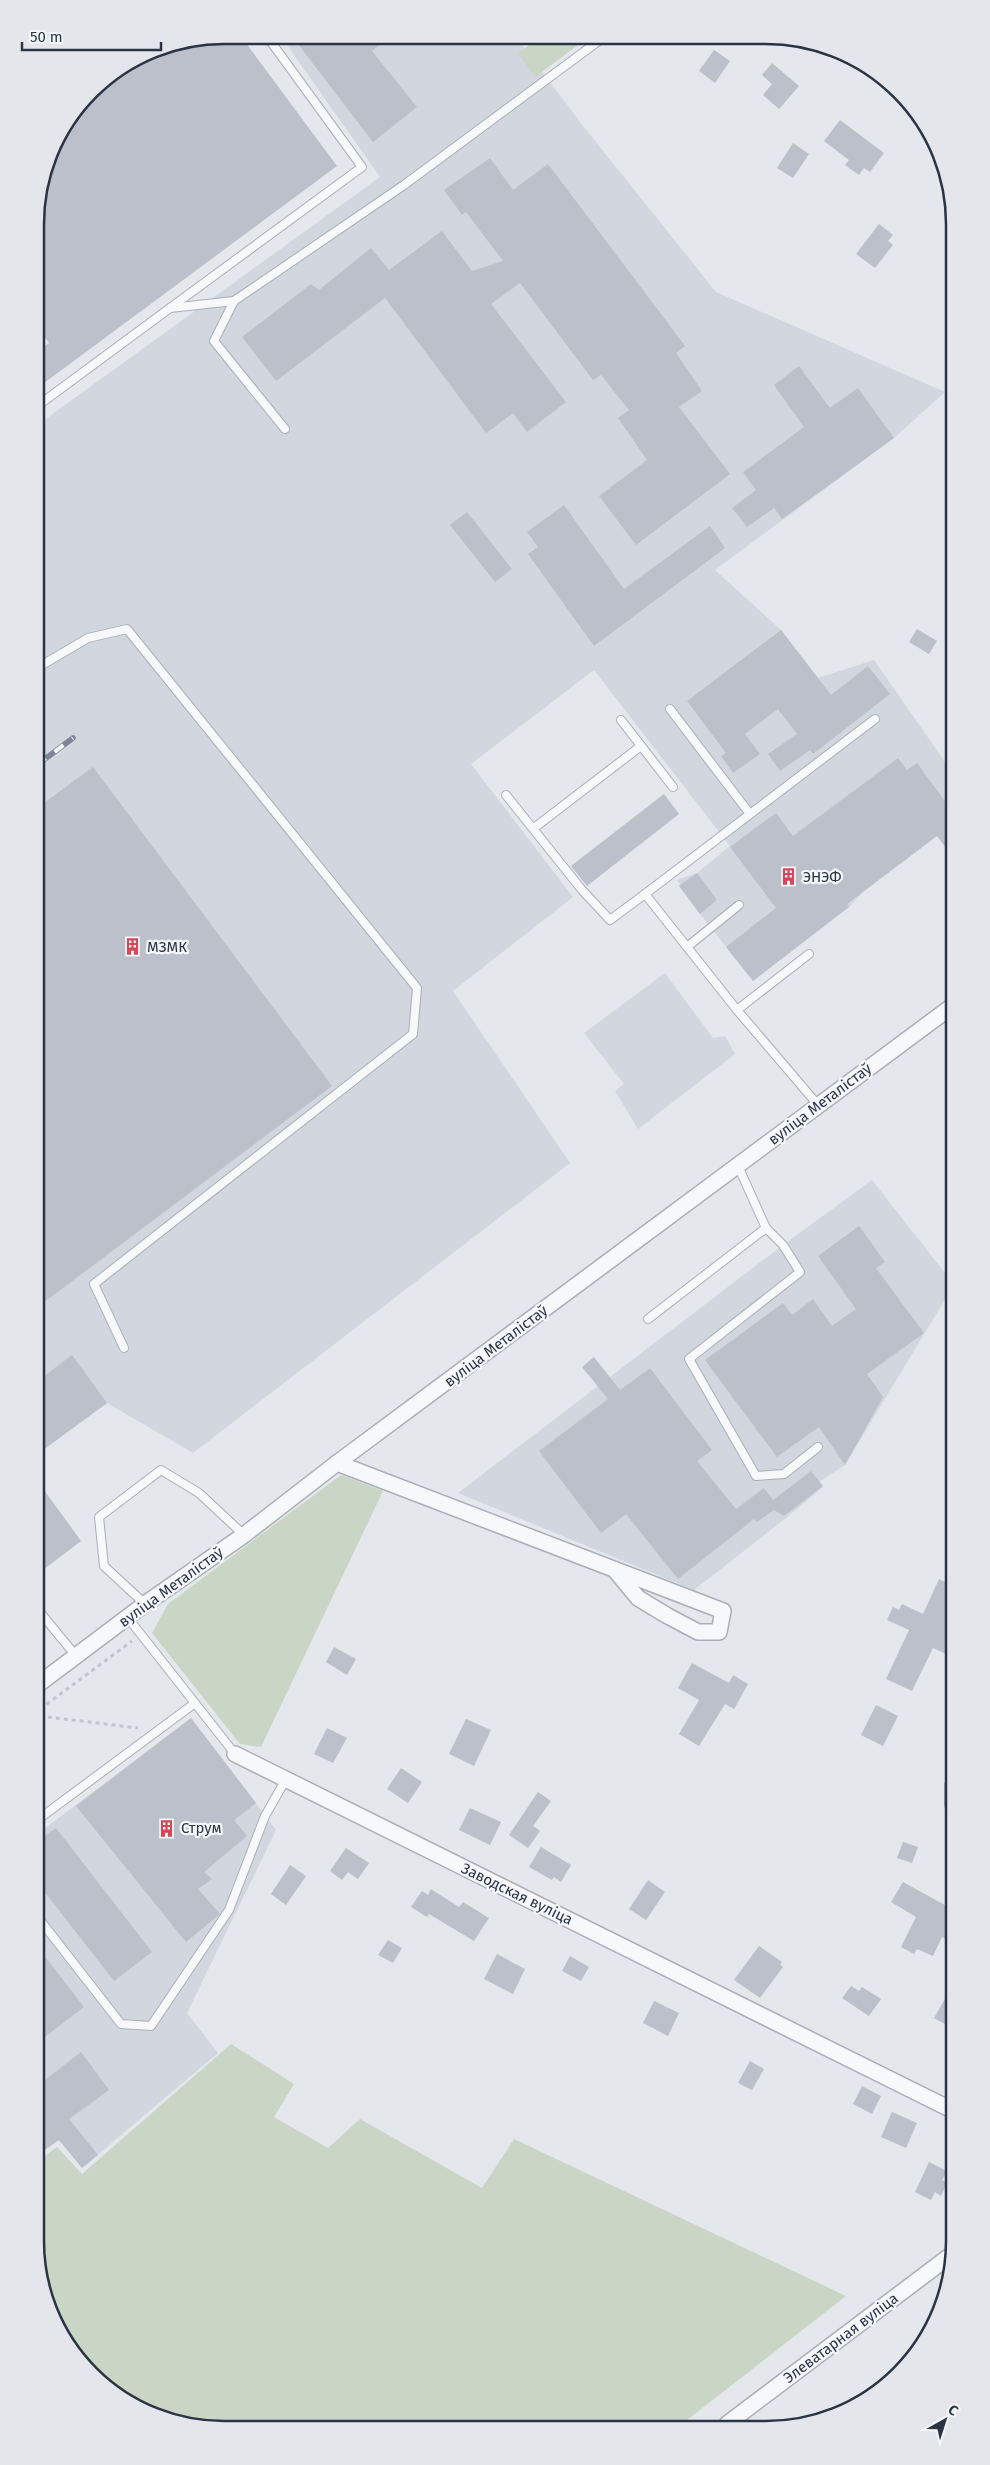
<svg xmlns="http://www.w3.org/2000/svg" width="990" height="2465" viewBox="0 0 990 2465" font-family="'Fira Sans',sans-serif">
<rect width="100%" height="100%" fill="#e4e7ec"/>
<g fill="#d2d6de">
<path d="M280,35L516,37L587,131L716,292L945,392L894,438L715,570L781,630L818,678L874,660L950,769L951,843L945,847L937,836L866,889L849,907L753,981L700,914L677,880L697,873L730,846L594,670L471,764L573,897L453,991L570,1163L193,1453L107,1403L39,1453L36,426L380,177Z"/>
<path d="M665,973L713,1038L725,1036L735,1054L638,1129L615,1091L624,1084L584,1033Z"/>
<path d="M872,1180L952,1282V1288L845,1465L819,1482L823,1487L786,1518L694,1590L458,1493L775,1251Z"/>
<path d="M191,1718L276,1830L187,2013L218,2053L82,2168L59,2140L41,2153L40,1832Z"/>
</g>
<g fill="#c9d6c5">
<path d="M540,37H589L535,77L518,53Z"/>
<path d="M341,1475L383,1491L261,1747L240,1744L152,1633L168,1604Z"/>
<path d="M231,2044L294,2084L274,2117L328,2148L360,2119L482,2188L514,2139L846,2296L682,2424L188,2426L140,2410L91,2375L60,2335L41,2289V2159L57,2147L82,2174Z"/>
</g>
<g fill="#bbc0ca">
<path d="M224,35H240L337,166L36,389V352L49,343L36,325L35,212L55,140L99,82L152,49Z"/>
<path d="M291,35L391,36L372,51L417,107L373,142Z"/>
<path d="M714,50L730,61L715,83L699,71Z"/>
<path d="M772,63L799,86L779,109L763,95L772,84L762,75Z"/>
<path d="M840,120L884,153L870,172L864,168L859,175L845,165L849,160L824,141Z"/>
<path d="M793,143L809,154L793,178L777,168Z"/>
<path d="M490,158L513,190L548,164L685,346L676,353L702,391L679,407L730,474L636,545L599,496L647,460L618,418L629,410L601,375L593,380L520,283L491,304L566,402L527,432L513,413L486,433L385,298L276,381L242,337L311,284L319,290L371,248L389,270L442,231L472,271L503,261L466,212L462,215L444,190Z"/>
<path d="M879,224L893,235L888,241L893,245L875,268L856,254Z"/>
<path d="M799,366L830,408L858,388L894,438L782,519L774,508L747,527L732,508L756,490L743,472L804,427L774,385Z"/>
<path d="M564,505L624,589L710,526L725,548L594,646L528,554L538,547L527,532Z"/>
<path d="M467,512L512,569L495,582L450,525Z"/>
<path d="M917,629L937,641L929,654L909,642Z"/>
<path d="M781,630L831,695L868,666L890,694L813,754L810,750L780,771L768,754L797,734L778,709L745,734L760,754L733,773L721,756L726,753L687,701Z"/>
<path d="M898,758L907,770L917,763L950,808L951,854L937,836L847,904L849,907L753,981L726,947L776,908L730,847L776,813L793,836Z"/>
<path d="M93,767L332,1086L39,1306L37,808Z"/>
<path d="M664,794L679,814L587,886L571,866Z"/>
<path d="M697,873L717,900L700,914L679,886Z"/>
<path d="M859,1226L885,1262L876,1268L924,1333L867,1374L883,1397L845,1465L819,1427L777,1457L705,1360L783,1303L792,1315L813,1299L832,1326L856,1309L818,1256Z"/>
<path d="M72,1355L107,1403L39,1453V1380Z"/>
<path d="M594,1357L620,1390L650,1368L712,1450L697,1461L736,1509L764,1488L773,1500L811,1471L823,1486L784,1516L774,1510L757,1522L754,1519L678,1579L626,1514L601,1533L539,1451L608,1399L582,1367Z"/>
<path d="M39,1483L81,1541L39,1573Z"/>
<path d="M939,1579L953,1586V1657L933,1648L912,1691L886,1679L909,1630L887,1620L893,1607L899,1610L902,1604L923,1614Z"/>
<path d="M334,1647L356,1659L347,1675L326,1662Z"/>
<path d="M692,1663L729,1683L733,1675L748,1684L734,1709L725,1704L699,1746L679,1734L699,1700L678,1688Z"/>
<path d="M876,1705L898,1716L883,1746L861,1735Z"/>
<path d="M191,1718L256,1803L234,1820L247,1836L204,1872L212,1879L198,1889L220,1914L186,1942L76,1806Z"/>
<path d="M466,1719L491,1730L474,1766L449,1754Z"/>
<path d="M327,1728L347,1738L333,1763L314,1754Z"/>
<path d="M401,1768L422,1782L408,1803L387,1789Z"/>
<path d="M538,1792L551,1801L533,1826L540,1831L528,1848L509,1835Z"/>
<path d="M470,1808L501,1822L490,1845L459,1830Z"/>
<path d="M56,1828L152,1952L114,1981L40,1886V1839Z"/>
<path d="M903,1842L918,1847L912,1863L897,1858Z"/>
<path d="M541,1847L571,1865L561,1882L554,1877L552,1880L529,1867Z"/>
<path d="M346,1848L369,1863L358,1879L348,1872L342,1880L330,1871Z"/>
<path d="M290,1865L306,1876L286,1905L271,1894Z"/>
<path d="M648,1880L665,1892L646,1920L629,1909Z"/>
<path d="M903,1882L954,1910V1944L942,1937L933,1956L917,1949L914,1954L901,1947L916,1917L891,1902Z"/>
<path d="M431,1889L459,1907L463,1902L489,1918L474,1941L429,1914L427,1917L411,1907L422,1891L428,1895Z"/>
<path d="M388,1940L402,1948L393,1963L378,1955Z"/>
<path d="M759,1946L782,1962L780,1965L783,1967L760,1998L734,1980Z"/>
<path d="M40,1950L84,2007L41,2040L40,1958Z"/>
<path d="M497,1954L525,1969L513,1994L484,1979Z"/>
<path d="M570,1956L589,1967L581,1981L562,1971Z"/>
<path d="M954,1983V2019L950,2027L934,2018Z"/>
<path d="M851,1986L859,1991L862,1987L881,1999L869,2016L842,1998Z"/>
<path d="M654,2001L679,2013L668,2036L643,2023Z"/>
<path d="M81,2052L109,2090L69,2119L98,2155L82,2168L59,2140L41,2152V2083Z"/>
<path d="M750,2061L764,2069L752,2090L738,2083Z"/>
<path d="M862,2086L881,2096L872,2114L853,2104Z"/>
<path d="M892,2112L917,2123L906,2148L881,2137Z"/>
<path d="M929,2162L947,2171L942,2180L947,2183L941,2196L935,2192L931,2200L915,2192Z"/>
</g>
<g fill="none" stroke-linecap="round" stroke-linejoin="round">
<defs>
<g id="lane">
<path d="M170,308L362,167L266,35"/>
<path d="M36,407L170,308L234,301"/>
<path d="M285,429L214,341L234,301L404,185L604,37"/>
<path d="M37,668L88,638L127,629L417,988L413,1034L94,1284L124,1348"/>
<path d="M670,709L750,814"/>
<path d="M621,720L673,787"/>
<path d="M506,795L582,890L610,920L645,894L737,1010L818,1105"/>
<path d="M534,828L641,746"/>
<path d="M645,894L875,719"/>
<path d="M687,947L739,905"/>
<path d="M737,1010L809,954"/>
<path d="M766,1228L783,1245L800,1272L689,1359L756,1476L784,1474L818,1447"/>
<path d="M648,1319L766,1228L738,1166"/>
<path d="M145,1604L104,1566L99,1517L161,1470L199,1493L244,1535"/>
<path d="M39,1611L76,1656"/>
<path d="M128,1618L235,1754"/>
<path d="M40,1818L195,1703"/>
<path d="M40,1920L121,2024L151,2026L229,1910L265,1816L286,1779"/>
</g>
<g id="street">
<path d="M337,1463L723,1611L719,1632H698L666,1615L638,1598L614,1569"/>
<path d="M40,1683L145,1604L244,1535L337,1463L951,1007"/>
<path d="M235,1754L954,2111"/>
<path d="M953,1786V1805"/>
<path d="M727,2424L955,2252"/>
</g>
</defs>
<use href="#lane" stroke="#a9aeb7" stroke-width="10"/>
<use href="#street" stroke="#a9aeb7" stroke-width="18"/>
<g stroke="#c2c5cb" stroke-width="3" stroke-dasharray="4 4" stroke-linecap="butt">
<path d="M891,84L932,135"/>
<path d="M40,1709L132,1641"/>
<path d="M40,1716L138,1728"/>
</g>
<use href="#lane" stroke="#f7f8fa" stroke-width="8"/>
<use href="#street" stroke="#f7f8fa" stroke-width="15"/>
<defs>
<path id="rail" d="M37,765L73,738"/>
</defs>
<use href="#rail" stroke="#7d8696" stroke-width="5.5"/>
<use href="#rail" stroke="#f4f6f9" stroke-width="4" stroke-dasharray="11" stroke-linecap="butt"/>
</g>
<defs>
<symbol id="building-bare" viewBox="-9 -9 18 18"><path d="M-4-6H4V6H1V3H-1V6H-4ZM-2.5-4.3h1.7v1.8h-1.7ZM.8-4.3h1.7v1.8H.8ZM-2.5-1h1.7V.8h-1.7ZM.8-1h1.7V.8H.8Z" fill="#d1495b" stroke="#f4f6f9" stroke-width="2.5" paint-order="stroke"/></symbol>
</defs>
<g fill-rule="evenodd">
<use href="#building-bare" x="776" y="864" width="25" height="25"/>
<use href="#building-bare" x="120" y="934" width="25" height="25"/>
<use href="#building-bare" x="154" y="1816" width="25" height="25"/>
</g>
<g text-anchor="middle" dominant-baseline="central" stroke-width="4.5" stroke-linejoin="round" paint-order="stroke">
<g font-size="15" fill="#2b3445" stroke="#f4f6f9" text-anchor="start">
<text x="803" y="877">ЭНЭФ</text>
<text x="147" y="947">МЗМК</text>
<text x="181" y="1828">Струм</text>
</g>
<g font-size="15" fill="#2b3445" stroke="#f4f6f9">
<text transform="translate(820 1104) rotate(-37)">вуліца Металістаў</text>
<text transform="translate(496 1346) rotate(-37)">вуліца Металістаў</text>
<text transform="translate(171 1587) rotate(-36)">вуліца Металістаў</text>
<text transform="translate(517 1894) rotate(26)">Заводская вуліца</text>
<text transform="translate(841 2338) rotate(-37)">Элеватарная вуліца</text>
</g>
</g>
<path d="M0 0H990V2465H0ZM224 44H766A180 180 0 0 1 946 224V2241A180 180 0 0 1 766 2421H224A180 180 0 0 1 44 2241V224A180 180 0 0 1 224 44Z" fill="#e4e6eb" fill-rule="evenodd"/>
<path fill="none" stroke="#2b3445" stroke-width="2.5" d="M224 44H766A180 180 0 0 1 946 224V2241A180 180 0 0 1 766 2421H224A180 180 0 0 1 44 2241V224A180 180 0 0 1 224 44Z"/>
<g transform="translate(945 2420) rotate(39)" stroke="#f4f6f9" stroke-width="4" paint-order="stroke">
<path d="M0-4L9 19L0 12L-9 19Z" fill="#2b3445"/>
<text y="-8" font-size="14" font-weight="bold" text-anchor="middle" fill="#2b3445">С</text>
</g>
<path d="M22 42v8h139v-8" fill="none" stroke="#2b3445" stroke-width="2.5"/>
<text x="30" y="42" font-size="15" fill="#2b3445" stroke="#f4f6f9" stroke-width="4" paint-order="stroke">50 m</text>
</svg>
